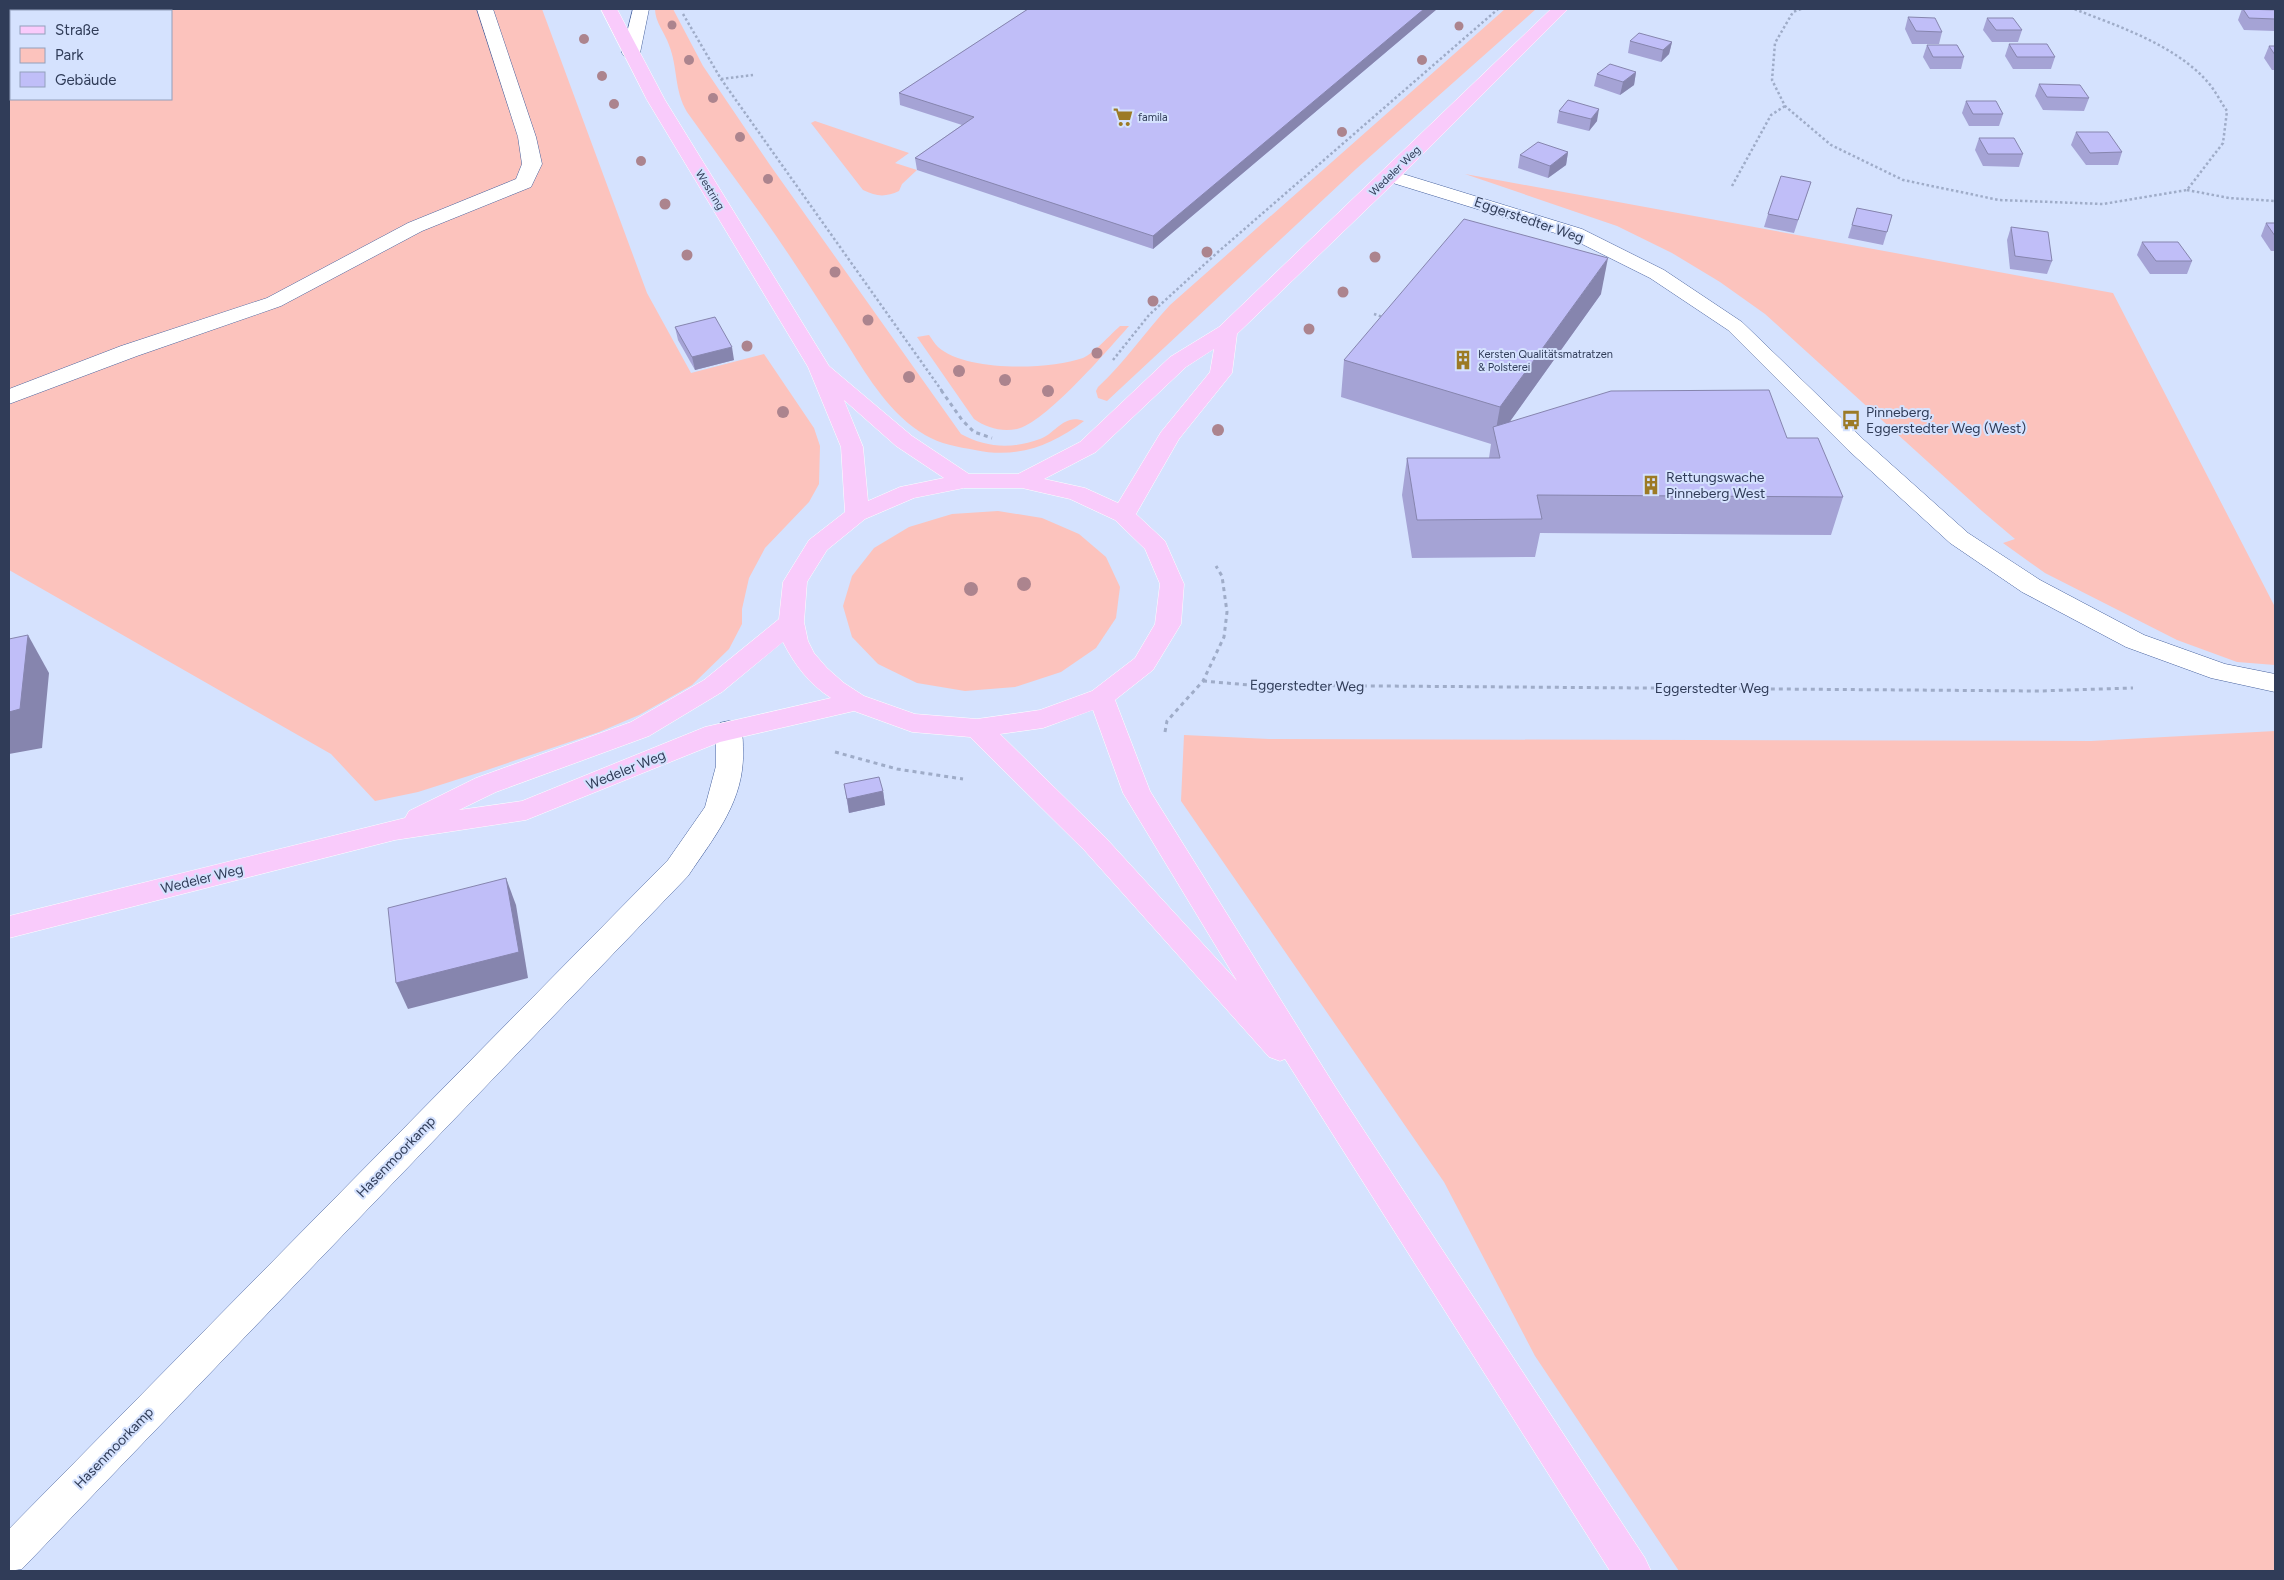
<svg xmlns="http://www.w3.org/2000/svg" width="2284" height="1580" viewBox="0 0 2284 1580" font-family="Figtree,sans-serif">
<rect width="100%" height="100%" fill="#d5e2fe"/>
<g fill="#fcc3bd" fill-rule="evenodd">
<path d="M9,9H542L647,293L691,373L764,354L814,428L820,446L819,484L809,502L765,548L749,578L742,609V624L729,649L692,685L639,715L599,732L484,771L418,792L375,801L331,754L9,570ZM11,11H171V99H11Z"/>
<path d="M655,9H673L703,66L770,165L961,434C987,448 1012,449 1040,439C1056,433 1064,413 1084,421C1051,446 1017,459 975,450C958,447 940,444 925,435C891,415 869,379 849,347C831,319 813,291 795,264C761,212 723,163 687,112C674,90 678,68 669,45C665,33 655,22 655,9Z"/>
<path d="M1505,9H1536L1356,169L1107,401L1098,398L1096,391L1098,387C1125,362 1145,332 1170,305Z"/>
<path d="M815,121L909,153L895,163L917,170L902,184L899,191C886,197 877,197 863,190L811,123Z"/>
<path d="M1465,174L2113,293L2275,607V665L2237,662L2177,640L2045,573L2003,543L2015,539L1982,511L1765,314L1720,282L1672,253L1617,226Z"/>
<path d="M1120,326H1129C1109,349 1044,424 1017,429C1001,432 987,428 974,419L917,337L929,335C932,339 935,344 938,347C966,372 1049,370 1083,358C1093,354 1111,334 1120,326Z"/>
<path d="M998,511L1042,518L1079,534L1106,557L1120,587L1116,618L1096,648L1061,672L1015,687L965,691L917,683L878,664L852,637L843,606L852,576L874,548L909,527L952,514Z"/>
<path d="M2275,731V1571H1679L1535,1356L1444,1182L1181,801L1184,735L1269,739L2091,741Z"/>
</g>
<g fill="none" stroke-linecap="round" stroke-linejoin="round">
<defs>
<g id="minor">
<path d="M477,9H493L536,137L542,164L531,187L422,231L281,306L137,356L9,404V389L121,346L267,298L408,223L516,179L522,164L518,137Z"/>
<path d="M633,9H649L640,53L637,57H625L622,53Z"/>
<path d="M1390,170L1582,229L1664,270L1742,322L1864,440L1968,533L2040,580L2144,635L2225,664L2275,674V692L2211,678L2126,647L2022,592L1950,543L1848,450L1728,330L1650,278L1568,237L1383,180L1380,176L1383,172Z"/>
<path d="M729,721L738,723C743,732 743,740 743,750C745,800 715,836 688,876L22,1569L9,1571V1529L668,860L705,807L716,766V730L720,723Z"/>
</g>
<path id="major" d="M601,9H617L665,100L829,366L912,436L969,474H1018L1080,442L1170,357L1219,327L1551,9H1568L1397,180L1237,334L1232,373L1179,439L1136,514L1165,541L1184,584L1181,624L1153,670L1115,700L1150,791L1336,1088L1645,1558L1651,1571H1610L1285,1059L1280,1061L1269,1057L1085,851L970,737L912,732L854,711L720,742L526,820L395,840L9,938V916L405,818L409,811L476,778L631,722L704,680L779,619L783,582L809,540L845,512L841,447L808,367L647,100ZM1214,349L1210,372L1161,432L1118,503L1085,488L1044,479L1096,452L1186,367ZM844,400L896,446L944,478L900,487L868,501L863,447ZM964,488H1022L1070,499L1115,520L1145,549L1160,584L1155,624L1135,658L1092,691L1040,710L977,719L915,714L864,696L844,683L827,668L814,653L808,641L804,622L807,582L827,550L865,519L914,498ZM783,642C794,664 809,684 831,698L705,727L522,801L459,810L496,792L649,736L722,692ZM1093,710L1123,793L1237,981L1105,837L1000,734L1043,728Z"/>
</defs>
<use href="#minor" stroke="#48629e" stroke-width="1"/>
<use href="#major" stroke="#fff" stroke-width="1"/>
<g stroke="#9facc8" stroke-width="2.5" stroke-dasharray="2.5 2.5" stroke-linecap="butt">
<path d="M1801,9L1793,12L1775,43L1772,80L1785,106L1831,145L1903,180L1999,200L2103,204L2187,190L2223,143L2227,111C2220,101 2214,88 2205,79C2172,44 2118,26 2074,9"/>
<path d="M683,14L721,79L942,391"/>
<path d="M721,79L753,75"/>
<path d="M1732,186L1771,115L1785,106"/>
<path d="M2187,190L2229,198L2275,201"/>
<path d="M1374,314L1383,317"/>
<path d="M1113,360L1149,315L1218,252L1498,9"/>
</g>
<g stroke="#9facc8" stroke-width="3" stroke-dasharray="4 4" stroke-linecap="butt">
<path d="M941,390L962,420L974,432L992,438"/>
<path d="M1203,681L1249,685L2039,691L2133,688"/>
<path d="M1165,732L1167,721L1203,681L1224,637L1227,612L1222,576L1216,566"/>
<path d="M835,752L897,769L963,779"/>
</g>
<use href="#minor" fill="#fff" fill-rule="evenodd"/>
<use href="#major" fill="#f9cbfb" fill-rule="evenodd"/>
</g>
<g fill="#ac848e">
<circle cx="672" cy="25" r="4.5"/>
<circle cx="1459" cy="26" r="4.5"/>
<circle cx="584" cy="39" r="5"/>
<circle cx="689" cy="60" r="5"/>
<circle cx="1422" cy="60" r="5"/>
<circle cx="602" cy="76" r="5"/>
<circle cx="713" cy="98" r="5"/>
<circle cx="614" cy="104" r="5"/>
<circle cx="1342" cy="132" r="5"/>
<circle cx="740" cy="137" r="5"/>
<circle cx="641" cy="161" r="5"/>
<circle cx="768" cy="179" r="5"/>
<circle cx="665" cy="204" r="5.5"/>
<circle cx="1207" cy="252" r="5.5"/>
<circle cx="687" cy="255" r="5.5"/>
<circle cx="1375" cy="257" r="5.5"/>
<circle cx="835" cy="272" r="5.5"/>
<circle cx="1343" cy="292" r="5.5"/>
<circle cx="1153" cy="301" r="5.5"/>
<circle cx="868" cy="320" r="5.5"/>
<circle cx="1309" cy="329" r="5.5"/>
<circle cx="747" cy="346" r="5.5"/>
<circle cx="1097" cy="353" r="5.5"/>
<circle cx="959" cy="371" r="6"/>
<circle cx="909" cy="377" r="6"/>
<circle cx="1005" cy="380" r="6"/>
<circle cx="1048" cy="391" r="6"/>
<circle cx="783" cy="412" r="6"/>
<circle cx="1218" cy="430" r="6"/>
<circle cx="1024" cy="584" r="7"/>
<circle cx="971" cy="589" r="7"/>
</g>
<g fill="#a5a3d5">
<path d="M1028,9H1437L1153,249L917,170L915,158L962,125L900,105L899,93Z"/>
<path d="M2242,9L2275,10V31L2244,30L2238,20Z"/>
<path d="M1908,17L1942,32L1939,44H1912L1905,29Z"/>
<path d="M1987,18L2022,30L2018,42H1992L1983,30Z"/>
<path d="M1630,41L1672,42L1669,54L1661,62L1628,53Z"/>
<path d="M2009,44L2055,57L2051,69H2013L2005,56Z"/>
<path d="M1927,45L1964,57L1961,69H1930L1923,57Z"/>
<path d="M2269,46H2275V70H2272L2264,58Z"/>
<path d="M1636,72L1634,85L1620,95L1594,86L1597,74Z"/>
<path d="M2039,84L2089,98L2084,111L2043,110L2035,96Z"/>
<path d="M1568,100L1597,121L1589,131L1557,123L1559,111Z"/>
<path d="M1966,101L2003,114L1999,126H1969L1962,113Z"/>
<path d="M2076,132L2122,152L2118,165H2086L2071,145Z"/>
<path d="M1979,138L2023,154L2019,167L1983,166L1975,150Z"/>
<path d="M1568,152L1566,165L1548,178L1518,168L1520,155Z"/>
<path d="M1811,182L1794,233L1764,227L1768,214Z"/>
<path d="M1857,208L1892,215L1883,245L1848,238Z"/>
<path d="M2266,223H2275V251H2271L2261,236Z"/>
<path d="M2011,227L2052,261L2047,274L2010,269L2007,240Z"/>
<path d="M2142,242L2192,261L2187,274H2150L2137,255Z"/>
<path d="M1601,294L1510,421L1787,438L1843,497L1831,535L1540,533L1535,557L1412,558L1402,495L1407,458H1489L1491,444L1341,397L1344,360Z"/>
<path d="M675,327L734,360L695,370L678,340Z"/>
<path d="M844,784L883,791L885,805L849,813Z"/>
</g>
<g fill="#8685ae">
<path d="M1424,9H1437L1153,249V236Z"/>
<path d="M1672,42L1669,54L1661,62L1663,50Z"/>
<path d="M1636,72L1634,85L1620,95L1623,82Z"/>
<path d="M1599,109L1597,121L1589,131L1591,119Z"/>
<path d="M1568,152L1566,165L1548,178L1550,166Z"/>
<path d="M1608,258L1601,294L1496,441L1495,435L1500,407Z"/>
<path d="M732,347L734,360L695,370L692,357Z"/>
<path d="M28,635L49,673L42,748L9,754V712Z"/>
<path d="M883,791L885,805L849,813L847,799Z"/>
<path d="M506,878L516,905L528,978L408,1009L396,983Z"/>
</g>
<g fill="#c0bef8" stroke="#8685ae">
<path d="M1028,9H1424L1153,236L915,158L974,117L899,93Z"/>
<path d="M2243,9L2275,10V19L2249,18Z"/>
<path d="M1908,17L1935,18L1942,32L1916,31Z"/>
<path d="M1987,18H2013L2022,30H1996Z"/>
<path d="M1639,33L1672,42L1663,50L1630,41Z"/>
<path d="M2009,44H2047L2055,57H2017Z"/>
<path d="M1927,45H1957L1964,57H1933Z"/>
<path d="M2269,46H2275V55Z"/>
<path d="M1610,64L1636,72L1623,82L1597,74Z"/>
<path d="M2039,84L2080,85L2089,98L2047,97Z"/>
<path d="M1568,100L1599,109L1591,119L1559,111Z"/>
<path d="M1966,101H1996L2003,114H1973Z"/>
<path d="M2076,132H2108L2122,152L2090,153Z"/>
<path d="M1979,138H2014L2023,154H1988Z"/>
<path d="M1538,142L1568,152L1550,166L1520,155Z"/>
<path d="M1781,176L1811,182L1798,220L1768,214Z"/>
<path d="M1857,208L1892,215L1887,232L1852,225Z"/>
<path d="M1464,219L1608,258L1500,407L1344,360Z"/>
<path d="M2266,223H2275V236Z"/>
<path d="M2011,227L2048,232L2052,261L2015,256Z"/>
<path d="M2142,242H2178L2192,261H2156Z"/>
<path d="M715,317L732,347L692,357L675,327Z"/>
<path d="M1769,390L1787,438H1818L1843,497L1537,495L1542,519L1417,520L1407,458H1500L1493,427L1611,391Z"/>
<path d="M28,635L20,709L9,712V639Z"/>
<path d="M879,777L883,791L847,799L844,784Z"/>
<path d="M506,878L519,952L396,983L388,908Z"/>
</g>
<defs>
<symbol id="supermarket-bare" viewBox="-9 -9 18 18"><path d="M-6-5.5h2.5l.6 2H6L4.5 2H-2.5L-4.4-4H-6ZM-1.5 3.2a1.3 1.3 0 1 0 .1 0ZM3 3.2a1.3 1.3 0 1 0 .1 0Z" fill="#9c7a25" stroke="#d5e2fe" stroke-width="2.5" paint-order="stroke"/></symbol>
<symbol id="building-bare" viewBox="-9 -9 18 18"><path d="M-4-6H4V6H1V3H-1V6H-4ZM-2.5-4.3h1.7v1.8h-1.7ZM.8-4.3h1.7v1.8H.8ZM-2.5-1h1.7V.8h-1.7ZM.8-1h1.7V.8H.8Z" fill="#9c7a25" stroke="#d5e2fe" stroke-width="2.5" paint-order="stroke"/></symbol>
<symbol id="bus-bare" viewBox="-9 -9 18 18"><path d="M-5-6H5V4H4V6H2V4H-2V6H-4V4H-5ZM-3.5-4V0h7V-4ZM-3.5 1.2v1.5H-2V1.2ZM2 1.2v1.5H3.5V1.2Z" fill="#9c7a25" stroke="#d5e2fe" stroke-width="2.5" paint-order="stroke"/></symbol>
</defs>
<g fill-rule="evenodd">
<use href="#supermarket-bare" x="1109" y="103" width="28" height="28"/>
<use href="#building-bare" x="1449" y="346" width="28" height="28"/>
<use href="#bus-bare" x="1837" y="406" width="28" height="28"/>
<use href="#building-bare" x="1637" y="471" width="28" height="28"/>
</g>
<g text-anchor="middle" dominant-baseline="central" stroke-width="4" stroke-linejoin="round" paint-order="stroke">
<g font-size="11" fill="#303c58" stroke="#d5e2fe" text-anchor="start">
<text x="1138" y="117">famila</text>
<text x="1478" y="354">Kersten Qualitätsmatratzen<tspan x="1478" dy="13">&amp; Polsterei</tspan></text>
</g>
<g font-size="11" fill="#303c58" stroke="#d5e2fe">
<text transform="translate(1395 171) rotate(-44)">Wedeler Weg</text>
<text transform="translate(710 190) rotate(58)">Westring</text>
</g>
<g font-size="14" fill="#303c58" stroke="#d5e2fe">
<text transform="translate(1529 220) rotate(19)">Eggerstedter Weg</text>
<text transform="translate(1307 686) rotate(1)">Eggerstedter Weg</text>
<text x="1712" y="688">Eggerstedter Weg</text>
<text transform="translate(626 770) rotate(-22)">Wedeler Weg</text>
<text transform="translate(202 879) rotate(-14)">Wedeler Weg</text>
<text transform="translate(396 1157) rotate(-46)">Hasenmoorkamp</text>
<text transform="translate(114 1448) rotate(-46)">Hasenmoorkamp</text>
</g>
<g font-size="14" fill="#303c58" stroke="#d5e2fe" text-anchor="start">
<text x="1866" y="412">Pinneberg,<tspan x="1866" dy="16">Eggerstedter Weg (West)</tspan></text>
<text x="1666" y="477">Rettungswache<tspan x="1666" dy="16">Pinneberg West</tspan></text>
</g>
</g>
<rect width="2284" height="1580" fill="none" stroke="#303c58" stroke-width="20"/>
<rect x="10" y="10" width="162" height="90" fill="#d5e2fe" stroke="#93a0bc"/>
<rect x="20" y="26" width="25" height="8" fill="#f9cbfb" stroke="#93a0bc"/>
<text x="55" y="35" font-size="15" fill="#303c58">Straße</text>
<rect x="20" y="48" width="25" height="15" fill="#fcc3bd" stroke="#93a0bc"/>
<text x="55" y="60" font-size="15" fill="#303c58">Park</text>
<rect x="20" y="72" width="25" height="15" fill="#c0bef8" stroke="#93a0bc"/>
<text x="55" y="85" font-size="15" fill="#303c58">Gebäude</text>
</svg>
